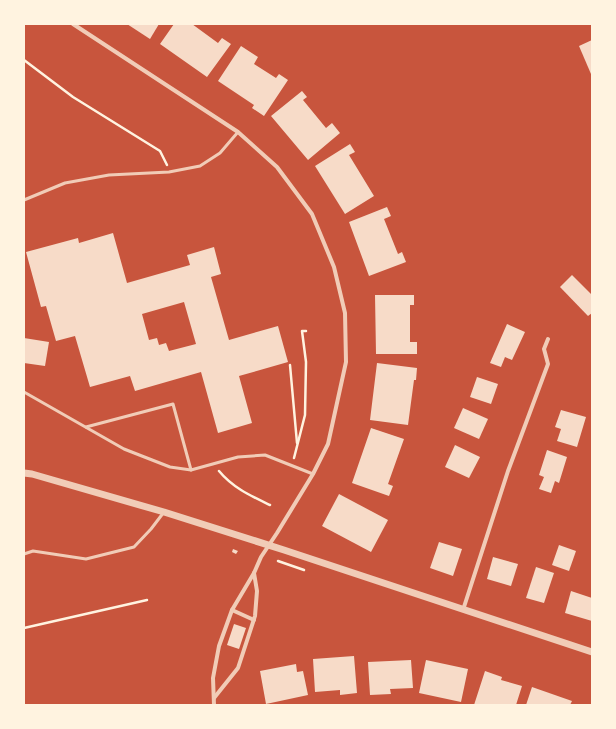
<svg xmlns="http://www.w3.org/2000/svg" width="616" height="729" viewBox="0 0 616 729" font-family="'Varela Round',sans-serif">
<rect width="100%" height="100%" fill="#c8553d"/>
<g fill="#f7dbc8" fill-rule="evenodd">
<path d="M127,24H159L150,39Z"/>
<path d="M174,24H192L218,43L222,38L231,44L207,77L160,44Z"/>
<path d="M592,40V74H591L579,46Z"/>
<path d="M241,46L258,57L254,64L276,78L279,74L288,80L264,116L252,108L254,105L218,81Z"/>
<path d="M302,91L307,97L303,100L326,128L332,123L340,133L308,160L271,116Z"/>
<path d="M350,144L355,152L349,155L374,196L345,214L315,166Z"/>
<path d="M387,207L391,216L384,219L398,254L402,252L406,262L369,276L349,222Z"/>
<path d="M113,233L127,283L190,265L187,255L214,247L221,274L211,277L229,340L278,326L288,362L239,376L252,423L218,433L201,372L135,391L130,376L90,387L75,336L56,341L46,306L41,307L26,252L78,238L79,243ZM184,302L196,344L169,351L166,343L159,345L157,338L149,340L142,314Z"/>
<path d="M572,275L592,295V313L588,316L560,287Z"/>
<path d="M375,295H414V305H410V342H417V354H376Z"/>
<path d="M507,324L525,332L512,360L505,357L501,367L490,363Z"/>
<path d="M24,338L49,342L45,366L24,363Z"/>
<path d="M377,363L417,368L416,380H414L408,425L370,420Z"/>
<path d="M477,377L498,384L491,404L470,397Z"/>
<path d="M463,408L488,419L479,439L454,428Z"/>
<path d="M561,410L586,417L577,447L557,441L561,429L555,427Z"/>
<path d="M371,428L404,439L388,484L393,486L389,496L352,483Z"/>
<path d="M455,445L480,457L469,478L445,467Z"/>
<path d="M547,450L567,457L559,483L555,481L551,493L539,489L544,477L539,475Z"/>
<path d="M339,494L388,520L371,552L322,526Z"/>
<path d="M439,542L462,549L453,576L430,568Z"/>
<path d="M559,545L576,551L569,571L552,565Z"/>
<path d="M233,549L238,551L236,554L232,552Z"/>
<path d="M493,557L518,564L511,586L487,579Z"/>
<path d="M536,567L554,573L544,603L526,598Z"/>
<path d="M571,591L592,598V621L565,613Z"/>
<path d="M234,624L246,628L239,649L227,645Z"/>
<path d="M354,656L357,693L340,695V690L315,692L313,659Z"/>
<path d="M411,660L413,688L390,689L391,694L370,695L368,662Z"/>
<path d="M426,660L468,669L461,702L419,693Z"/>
<path d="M296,664L297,672L303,671L308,695L266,704L260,671Z"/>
<path d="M485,671L502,677L501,680L522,686L516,705H474Z"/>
<path d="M532,687L572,701L570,705H526Z"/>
</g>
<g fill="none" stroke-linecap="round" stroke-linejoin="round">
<g stroke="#fff3e0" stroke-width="2.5">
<path d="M24,60L73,97L160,151L167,165"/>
<path d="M290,365L297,443"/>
<path d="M294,458L305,415L306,362L302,331H306"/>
<path d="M219,471C233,488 251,496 270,505"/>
<path d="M278,561L304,570"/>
<path d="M24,628L147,600"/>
</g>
<g stroke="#f1ccb7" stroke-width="3">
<path d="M24,200L65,183L109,175L169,172L200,166L220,153L238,132"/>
<path d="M24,392L124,449L170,467L191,470L238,457L265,455L313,474"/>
<path d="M86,427L173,404L191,470"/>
<path d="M24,554L33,551L86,559L134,547L151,529L164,512"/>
</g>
<g stroke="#f1ccb7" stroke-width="4">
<path d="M73,24L238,132L277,167L312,214L334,267L345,313L346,362L328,444L313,474L277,533L261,557L254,573L232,610L219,646L213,678L214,705"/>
<path d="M232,610L254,620"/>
<path d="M463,610L508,471L548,364L544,349L548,339"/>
<path d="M214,698L238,668L255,616L257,591L254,573"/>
</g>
<path stroke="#f1ccb7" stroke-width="7" d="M24,473L32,474L164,512L284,550L592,652"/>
</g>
<rect width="616" height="729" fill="none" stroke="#fff3e0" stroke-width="50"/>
</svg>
